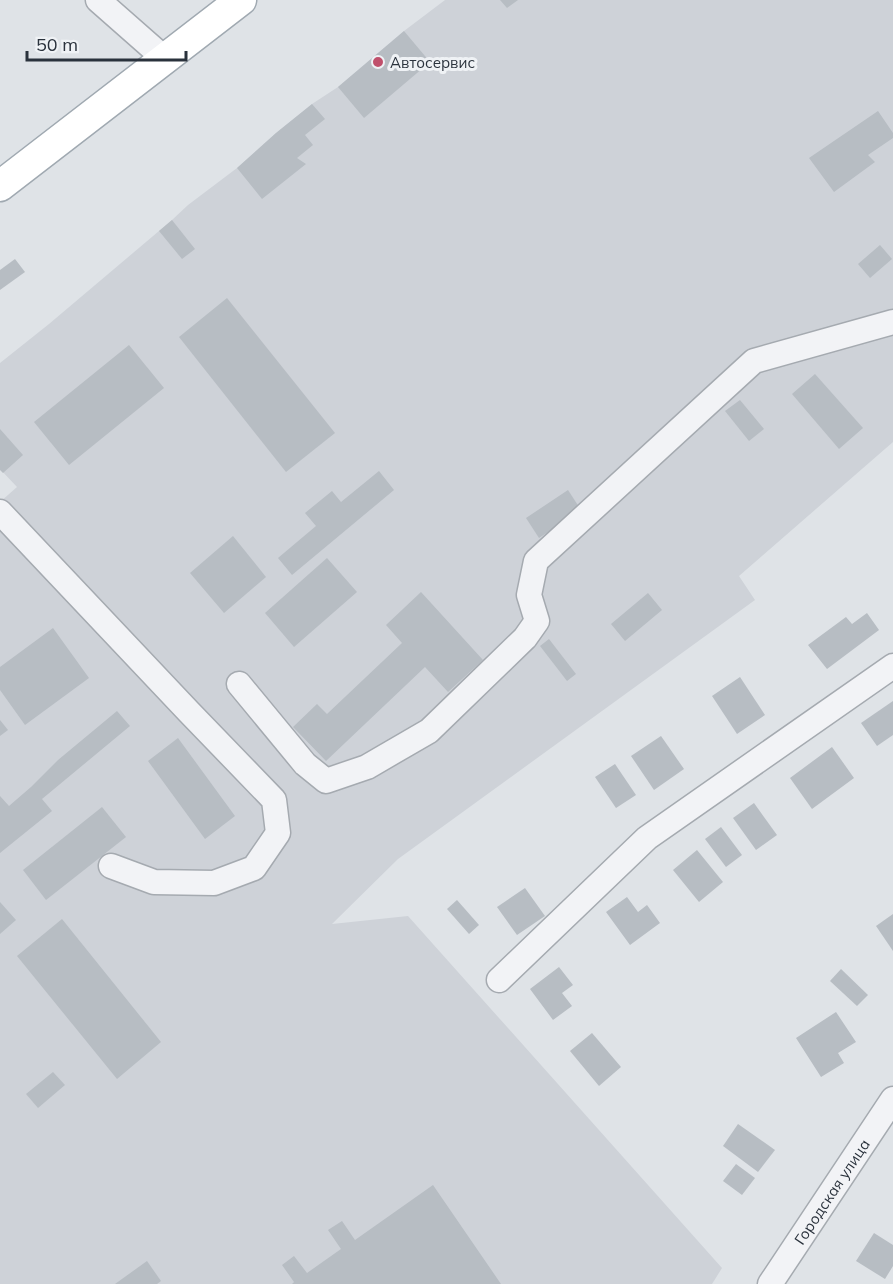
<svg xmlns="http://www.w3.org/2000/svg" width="893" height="1284" viewBox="0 0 893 1284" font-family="Mulish,sans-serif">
<rect width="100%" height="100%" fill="#dfe3e7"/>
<path fill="#ced2d8" d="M445,0H893V442L739,576L755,600L398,859L332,924L408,916L722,1268L712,1284H0V502L17,487L0,469V363L49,324L172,220L188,205L237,168L276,133L312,104L338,87L404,31Z"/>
<g fill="#b7bdc3">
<path d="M500,0H518L507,8Z"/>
<path d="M404,31L430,62L364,118L338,87Z"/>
<path d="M312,104L325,119L305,135L313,145L297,158L306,164L262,199L237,168L276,133Z"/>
<path d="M878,111L893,133V138L868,155L875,162L834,192L809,158Z"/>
<path d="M172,220L195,249L182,259L159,231Z"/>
<path d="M880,245L892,259L870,278L858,264Z"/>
<path d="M15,259L25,272L0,290V270Z"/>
<path d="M227,298L335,433L286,472L179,337Z"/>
<path d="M129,345L164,388L69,465L34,422Z"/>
<path d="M815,374L863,428L839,449L792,394Z"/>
<path d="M740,400L764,429L749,441L725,411Z"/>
<path d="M0,429L23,455L3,473L0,470Z"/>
<path d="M379,471L394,490L292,575L278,558L316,526L305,513L332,491L341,502Z"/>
<path d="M568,490L581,510L539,538L526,518Z"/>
<path d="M233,536L266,577L224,613L190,573Z"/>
<path d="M327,558L357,592L294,647L265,613Z"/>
<path d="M421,592L483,660L448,692L425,667L326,761L293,727L317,704L327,714L402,643L386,625Z"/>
<path d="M648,593L662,610L625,641L611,624Z"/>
<path d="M867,613L879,630L827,669L808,645L846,617L852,624Z"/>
<path d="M53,628L89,678L25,725L0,690V667Z"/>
<path d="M549,639L576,674L567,681L540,646Z"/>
<path d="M740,677L765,715L737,734L712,696Z"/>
<path d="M893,701V735L877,746L861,723Z"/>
<path d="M117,711L130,726L42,799L52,811L0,853V796L9,806L31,787L58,760Z"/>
<path d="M0,720L8,730L0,736Z"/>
<path d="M661,736L684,769L654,790L631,756Z"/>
<path d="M178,738L235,816L205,839L148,761Z"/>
<path d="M832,747L854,778L812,809L790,778Z"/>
<path d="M615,764L636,795L616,808L595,777Z"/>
<path d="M754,803L777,835L756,850L733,818Z"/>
<path d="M102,807L126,837L46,900L23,870Z"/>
<path d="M721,827L742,855L726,867L705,839Z"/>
<path d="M697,850L723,882L699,902L673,870Z"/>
<path d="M525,888L545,916L517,935L497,907Z"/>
<path d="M627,897L638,912L647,905L660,923L630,945L606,912Z"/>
<path d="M457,900L479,925L469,934L447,909Z"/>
<path d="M0,902L16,920L0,934Z"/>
<path d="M893,914V951L876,926Z"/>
<path d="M62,919L161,1042L117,1079L17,956Z"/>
<path d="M559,967L573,985L562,993L572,1006L553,1020L530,989Z"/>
<path d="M841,969L868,995L857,1006L830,981Z"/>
<path d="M836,1012L856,1042L838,1053L844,1063L821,1077L796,1038Z"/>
<path d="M592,1033L621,1067L599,1086L570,1051Z"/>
<path d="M53,1072L65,1085L38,1108L26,1094Z"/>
<path d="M738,1124L775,1150L758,1172L723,1146Z"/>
<path d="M736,1164L755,1178L742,1195L723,1181Z"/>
<path d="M433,1185L501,1284H292L294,1282L282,1265L294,1256L307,1273L341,1249L328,1230L342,1221L355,1240Z"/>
<path d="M874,1233L893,1245V1266L885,1279L856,1261Z"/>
<path d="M147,1261L161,1281L157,1284H115Z"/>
</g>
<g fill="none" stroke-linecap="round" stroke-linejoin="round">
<defs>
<g id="minor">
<path d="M98,0L165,59"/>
<path d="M0,512L189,712L274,800L278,833L254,868L214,883L154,882L111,866"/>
<path d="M239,684L305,764L326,781L367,767L429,731L525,638L537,621L529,595L536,561L754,361L893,322"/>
<path d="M499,980L647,838L893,666"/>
<path id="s1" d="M770,1284L893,1099"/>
</g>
<path id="major" d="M0,186L241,0"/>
</defs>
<use href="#minor" stroke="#a5aab0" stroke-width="27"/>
<use href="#major" stroke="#a0a9b1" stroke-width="33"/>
<use href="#minor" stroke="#f2f3f6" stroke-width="24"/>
<use href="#major" stroke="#fff" stroke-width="30"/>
</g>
<circle fill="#c0506c" stroke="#eff2f5" stroke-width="2" cx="378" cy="62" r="6"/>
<g text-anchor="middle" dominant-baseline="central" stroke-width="6" stroke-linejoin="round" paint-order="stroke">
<g font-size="15" fill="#2a323c" stroke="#eff2f5" text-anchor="start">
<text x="390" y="62">Автосервис</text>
</g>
<g font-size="15" fill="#2a323c" stroke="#eff2f5">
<text stroke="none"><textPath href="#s1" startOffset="111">Городская улица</textPath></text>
</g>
</g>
<path d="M27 51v9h159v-9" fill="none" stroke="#2a323c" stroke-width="3"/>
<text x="36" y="51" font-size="18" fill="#2a323c" stroke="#eff2f5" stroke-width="4.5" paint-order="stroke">50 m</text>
</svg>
